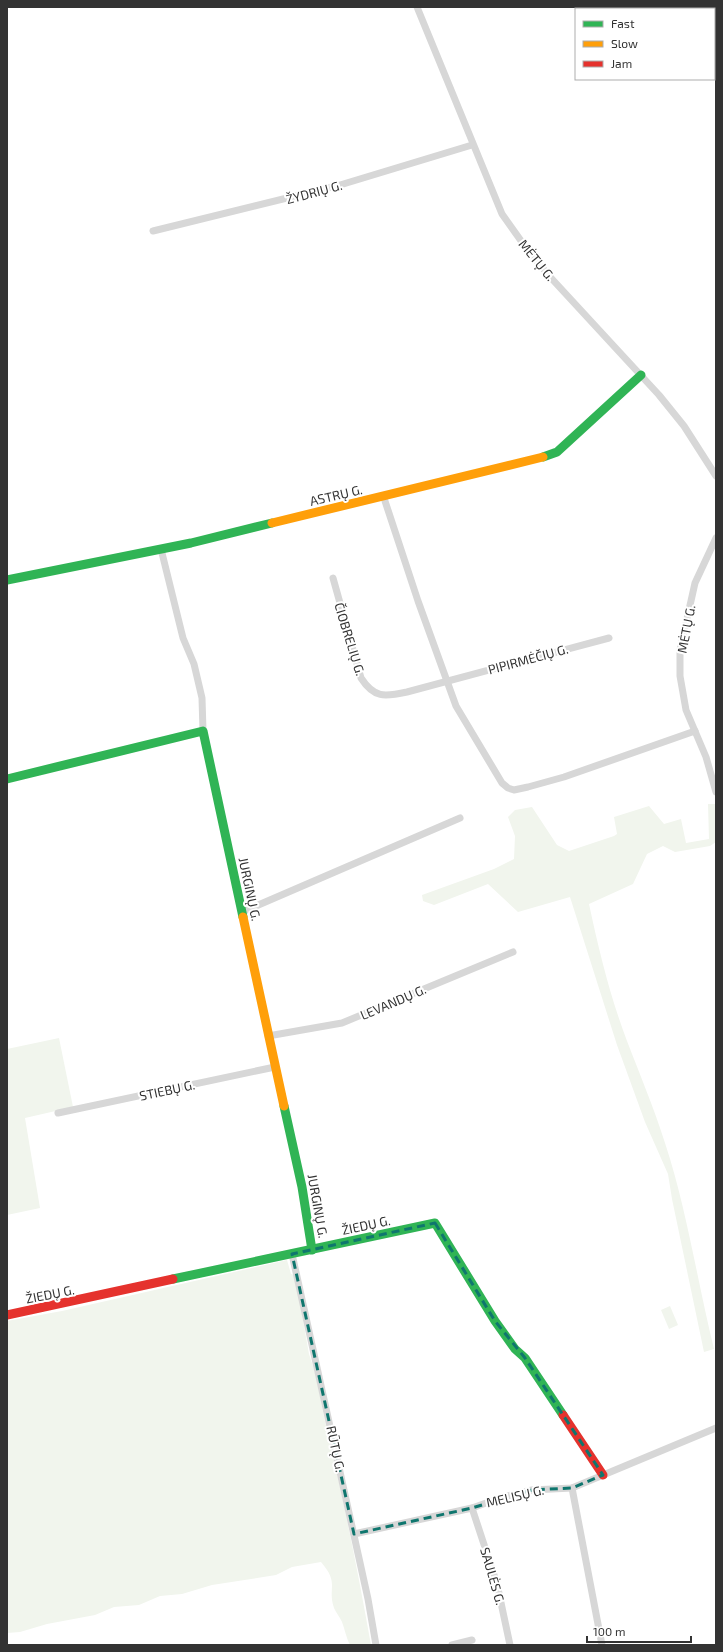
<svg xmlns="http://www.w3.org/2000/svg" width="723" height="1652" viewBox="0 0 723 1652" font-family="'Exo 2',sans-serif">
<rect width="100%" height="100%" fill="#fff"/>
<g fill="#f1f5ed">
<path d="M708,804H716V842L710,846L675,852L663,846L647,854L633,884L589,904C599,951 610,996 627,1041C640,1075 654,1108 665,1143C687,1210 697,1280 714,1349L704,1352L672,1199L668,1174L645,1122L617,1045L570,897L518,912L488,884L434,905L423,901L422,895L494,869L514,859L515,836L508,817L515,810L532,807L557,845L569,851L614,836L617,834L614,817L649,806L664,824L681,819L686,843L709,839Z"/>
<path d="M59,1038L73,1107L25,1118L40,1208L7,1215V1049Z"/>
<path d="M287,1260L291,1274L295,1275L309,1354C318,1378 321,1405 327,1430C344,1502 358,1572 371,1645H350C346,1637 345,1630 342,1622C340,1617 336,1613 334,1608C327,1587 340,1584 321,1562L292,1567L276,1575L212,1585L182,1594L160,1596L139,1605L114,1607L95,1615L47,1624L20,1632L7,1633V1321L62,1311Z"/>
<path d="M670,1306L678,1325L669,1329L661,1310Z"/>
</g>
<g fill="none" stroke-linecap="round" stroke-linejoin="round">
<g stroke="#d7d7d7" stroke-width="7">
<path d="M417,7L502,214L529,252L552,279L659,395L684,426L716,476"/>
<path d="M631,7L642,9"/>
<path d="M714,20H716"/>
<path d="M153,231L340,185L472,145"/>
<path d="M384,498L418,601L456,706L502,783L508,788L514,790L528,787L564,777L695,731"/>
<path d="M716,538L695,583L680,650V676L686,710L706,757L716,792"/>
<path d="M161,549L183,638L194,664L202,698L203,731"/>
<path d="M333,578L361,678C374,698 384,697 407,692L609,638"/>
<path d="M242,912L460,818"/>
<path d="M268,1036L342,1023L513,952"/>
<path d="M58,1113L275,1067"/>
<path d="M292,1254L368,1599L376,1645"/>
<path d="M572,1488L602,1645"/>
<path d="M472,1508L497,1584L510,1645"/>
<path d="M354,1534L472,1508L503,1497L532,1490L572,1488L716,1428"/>
<path d="M452,1645L472,1640"/>
</g>
<g stroke="#30b455" stroke-width="9">
<path d="M543,457L557,452L641,375"/>
<path d="M7,580L191,543L272,523"/>
<path d="M7,779L203,731L243,917"/>
<path d="M284,1106L302,1187L312,1250"/>
<path d="M173,1279L435,1223L495,1321L515,1349L525,1358L563,1415"/>
</g>
<g stroke="#ff9f0a" stroke-width="9">
<path d="M272,523L543,457"/>
<path d="M243,917L284,1106"/>
</g>
<g stroke="#e5322d" stroke-width="9">
<path d="M7,1315L173,1279"/>
<path d="M563,1415L603,1475"/>
</g>
</g>
<path fill="none" stroke="#0f766e" stroke-width="3" stroke-dasharray="8 5" stroke-linejoin="round" d="M435,1223L495,1321L525,1358L603,1475L572,1488L532,1490L472,1508L354,1534L292,1254Z"/>
<g text-anchor="middle" dominant-baseline="central" stroke-width="4" stroke-linejoin="round" paint-order="stroke">
<g font-size="13" fill="#333" stroke="#fff">
<text transform="translate(314 192) rotate(-15)">ŽYDRIŲ G.</text>
<text transform="translate(537 260) rotate(51)">MĖTŲ G.</text>
<text transform="translate(336 495) rotate(-13)">ASTRŲ G.</text>
<text transform="translate(686 629) rotate(-79)">MĖTŲ G.</text>
<text transform="translate(350 639) rotate(73)">ČIOBRELIŲ G.</text>
<text transform="translate(528 659) rotate(-15)">PIPIRMĖČIŲ G.</text>
<text transform="translate(250 889) rotate(78)">JURGINŲ G.</text>
<text transform="translate(393 1002) rotate(-23)">LEVANDŲ G.</text>
<text transform="translate(167 1090) rotate(-12)">STIEBŲ G.</text>
<text transform="translate(318 1206) rotate(80)">JURGINŲ G.</text>
<text transform="translate(366 1225) rotate(-12)">ŽIEDŲ G.</text>
<text transform="translate(50 1294) rotate(-11)">ŽIEDŲ G.</text>
<text transform="translate(336 1449) rotate(78)">RŪTŲ G.</text>
<text transform="translate(515 1496) rotate(-13)">MELISŲ G.</text>
<text transform="translate(493 1576) rotate(74)">SAULĖS G.</text>
</g>
</g>
<rect width="723" height="1652" fill="none" stroke="#333333" stroke-width="16"/>
<rect x="575" y="8" width="140" height="72" fill="#ffffff" stroke="#adadad"/>
<rect x="583" y="21" width="20" height="6" fill="#30b455" stroke="#adadad"/>
<text x="611" y="28" font-size="12" fill="#333333">Fast</text>
<rect x="583" y="41" width="20" height="6" fill="#ff9f0a" stroke="#adadad"/>
<text x="611" y="48" font-size="12" fill="#333333">Slow</text>
<rect x="583" y="61" width="20" height="6" fill="#e5322d" stroke="#adadad"/>
<text x="611" y="68" font-size="12" fill="#333333">Jam</text>
<path d="M587 1636v6h104v-6" fill="none" stroke="#333333" stroke-width="2"/>
<text x="593" y="1636" font-size="12" fill="#333333" stroke="#ffffff" stroke-width="3" paint-order="stroke">100 m</text>
</svg>
